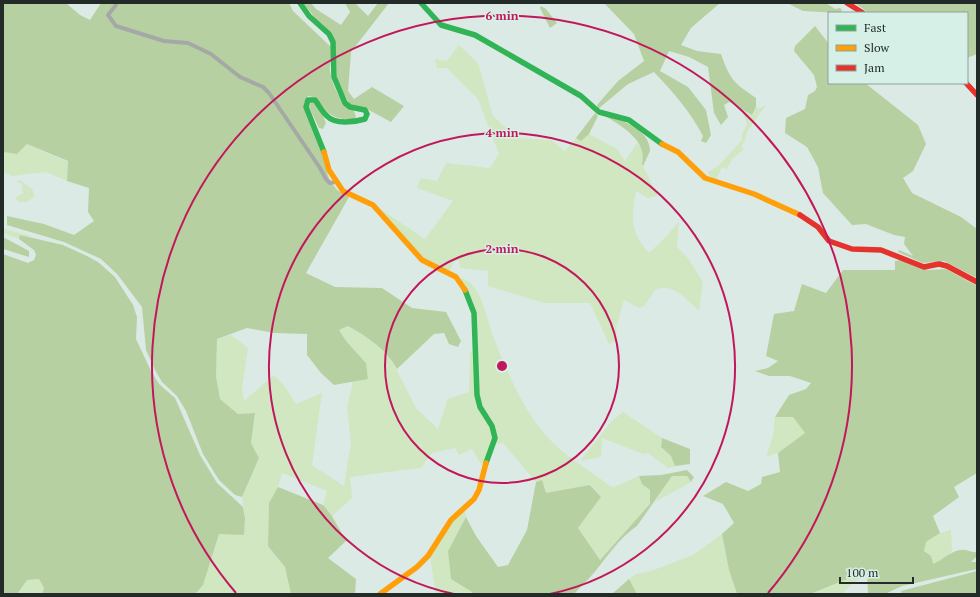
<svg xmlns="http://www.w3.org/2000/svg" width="980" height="597" viewBox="0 0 980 597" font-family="'PT Serif',serif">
<rect width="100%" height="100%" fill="#dceae5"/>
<g fill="#d1e7c1">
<path d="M459,45L478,63L493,116L517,138L551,140L565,151L576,138L581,141L589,134L617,149L625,161L637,143C643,149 644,156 642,164L658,196L648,198L636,191C631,218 630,231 649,253L666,237L679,221L677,247L688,258L703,282L699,311C687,300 673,282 655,290L644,306L639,308L624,300L616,328L617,340L609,344L590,303H545L488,286V271L461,268L458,260L453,262L450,271L425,259L377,207L425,239L453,201L417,188L421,178L437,181L446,163L490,168L499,154L478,99L447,68H437L435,59L447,61Z"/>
<path d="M766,105L747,132L745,141L742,144L743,150L732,159L727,169L722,167L716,180L707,173L719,165L742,140L741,137L747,124L742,111L752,115L756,107L760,108Z"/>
<path d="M27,144L68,162L67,181L46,172L12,176L3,172V152L17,154Z"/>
<path d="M20,180L32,189L35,196L27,202H20L15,198L23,193L22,184L16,181Z"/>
<path d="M3,229H4L35,237L20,235L19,239L3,233Z"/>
<path d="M461,278C482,282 487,322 494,339C511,380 527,421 561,450C576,463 594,473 610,486L614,487L639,476L642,484L650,490V504L600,560L578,528L601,497L591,485L545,494L542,481L536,482L503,443L496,444L497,438L479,397L476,317L460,281Z"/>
<path d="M348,326L370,338L391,359L416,408L438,429L448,399L469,392L470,354L472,351L475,398L491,429L493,437L482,466L472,449L459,455L455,448L432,453L421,468L350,477L352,498L332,516L323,505L327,491L282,473L278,487L269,503L268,546L285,567L291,594H195L203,584L219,534L245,518L242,497L259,458L251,443L255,413L238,414L220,399L216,376L217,339L231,335L248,348L242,388L244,401L274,375L285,387L296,404L322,393L312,465L344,486L351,442L347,408L353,381L368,379L366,363L346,341L339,330Z"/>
<path d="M623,412L662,438L661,447L671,456L675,466L668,468L648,453L643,454L602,438L601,457L580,461L612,421Z"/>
<path d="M775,417H793L805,433L778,453L766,457L773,436Z"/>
<path d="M672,475L687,476L691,482L655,502Z"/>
<path d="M464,509L466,517L448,551L472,592L436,594L430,557L453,520Z"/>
<path d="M951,530L952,551L944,560L933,565L924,551L926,542L940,533Z"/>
<path d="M722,534L729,570L737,594H637L629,579L636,574L651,571L693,555Z"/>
<path d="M867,571L841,594H810V593Z"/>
<path d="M39,579L44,588L42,594H17L27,580Z"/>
</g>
<g fill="#b7d0a1">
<path d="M3,3H66L80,15L90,20L101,3H289L293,11L332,48C332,53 329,68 330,71C332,86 341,103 354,111L356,117L354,119C320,122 326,97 308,96L304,104L305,110L321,149L329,179L337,190L349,197L306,273L335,287L382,288L412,308L446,312L461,341L458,347L449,344L444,333L434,334L397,369C386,349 368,337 348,326L339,330L346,341L366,363L368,379L334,385L321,373L307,355V334L274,333L247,328L217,339L216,376L220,399L238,414L255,413L251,443L259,458L242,497L235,495L219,480L203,454L186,411L177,396L162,382L155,370L146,350L142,307L117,274L101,259L64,242L7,225V216L44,224L74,235L94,221L88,212L89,188L67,181L68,161L27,144L17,154L3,152Z"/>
<path d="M303,3H311L316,9L341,25L350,12L345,3H355L368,16L378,3H389L351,52L348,91L354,99L372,87L404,106L391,122L365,108L350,105L337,81L335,42L325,27L317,20Z"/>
<path d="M604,3H720L691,28L681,45L697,51L721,54C730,80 734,83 756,98V107L752,115L729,102L724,105L728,117L721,125L714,113L708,67L689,57L669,51L660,71L688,87L706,110L711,135L706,143L701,141L703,136C690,111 673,92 654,72L628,84L598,109L597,105L618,81L644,61L634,34Z"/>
<path d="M787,3H826L835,9L840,8L842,10L840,13L803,11Z"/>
<path d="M855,3H977V54L967,58V13H869Z"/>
<path d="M541,6L546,9L557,23L550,28L540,8Z"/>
<path d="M815,26L829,44V83H865L918,125L926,144L913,171L903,178L912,193L961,217L977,229V278L944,261L923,263L898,252L899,250L913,256L904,244L905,237L894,235L866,224L852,225L823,193L818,167L807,147L785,133L786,118L805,109L808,95L815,91L817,87L814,75L794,51L795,46Z"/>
<path d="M311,102C319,104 323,116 326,123L323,129L319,128L309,107Z"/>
<path d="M595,113L598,116L589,134L581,141L576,138Z"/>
<path d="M605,116C623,120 650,130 650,151L643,166L642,164C648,141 622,126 605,116Z"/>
<path d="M20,235L63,245L87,256L98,262L115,277L133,305L137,317L136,339L151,371L159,384L175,398L200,455L217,483L243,507L245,518L244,535L219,534L203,585L195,594H42L44,588L39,579L27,580L17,594H3V254L28,263L34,260L36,255L34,250L19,239Z"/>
<path d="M3,237L29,251V257L3,249Z"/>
<path d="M902,260L928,270L946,269L977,286V473L954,487L959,497L933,516L940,533L926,542L924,551L931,556L933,564C943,560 952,550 961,550C967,549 971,553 977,552V556L971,562H977V569L902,586L885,594H868L867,571L810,594H737L729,570L722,534L734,523L723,504L703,496L726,482L748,491L761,484L762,477L780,472L778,453L805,433L793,417H775L789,395L806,389L811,383L790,376H769L755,371L768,368L778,361L766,356L774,314L794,311L802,284L826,293L843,270H895V261Z"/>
<path d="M662,438L690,449V464L675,466L671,456L661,447Z"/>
<path d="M687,470L694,477L691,482L687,476H672L637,526C622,536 612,550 601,564C593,575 583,584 574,594H471L472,592L451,579L448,551L466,517L476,536L498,567L508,565L527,530L536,482L542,480L546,493L590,485L601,497L578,528L600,560L650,504V490L642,484L639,476L661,475Z"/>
<path d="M278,487L323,505L332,516L346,541L328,558L356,579L355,594H291L285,567L268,546L269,503Z"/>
<path d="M977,571V594H901V591Z"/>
<path d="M629,579L637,594H612Z"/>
</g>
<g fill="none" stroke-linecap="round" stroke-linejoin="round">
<path stroke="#a5a9a6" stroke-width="4" d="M115,3L116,5L108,15L116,26L164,41L188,43L211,54L240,77L263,87L269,93L320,168L326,179L330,183L335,182"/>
<g stroke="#30b455" stroke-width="5.5">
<path d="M300,3L309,16L329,34L333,42L334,77L345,103L350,107L365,110L367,114L365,119C355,122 335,125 327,116C322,112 319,105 315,100H308L306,107L324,152"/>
<path d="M421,3L441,25L475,35L581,96L599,112L629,120L662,144"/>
<path d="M465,290L474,313L477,395L480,407L492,426L495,438L486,463"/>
</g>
<g stroke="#ff9f0a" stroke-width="5.5">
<path d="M662,144L678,152L705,178L754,194L800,215"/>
<path d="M324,152L329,170L343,191L373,205L422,260L456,277L465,290"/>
<path d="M380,594L417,567L428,556L451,520L474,499L479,490L486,463"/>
</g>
<g stroke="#e5322d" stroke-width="5.5">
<path d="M847,3L863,13"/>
<path d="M966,83L977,95"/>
<path d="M800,215L818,227L829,241L852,249L881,250L924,267L939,264L947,266L977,282"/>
</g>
</g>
<g fill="none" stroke="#c2185b" stroke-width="2">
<circle cx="502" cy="366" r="117"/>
<path d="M454 594A233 233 0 1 1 550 594"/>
<path d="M236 593A350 350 0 1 1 768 593"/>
</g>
<circle cx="502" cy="366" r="6" fill="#c2185b" stroke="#d6f0e7" stroke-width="2"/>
<g font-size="12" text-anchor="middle" font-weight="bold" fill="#c2185b" stroke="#d6f0e7" stroke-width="3" stroke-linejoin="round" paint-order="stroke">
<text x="502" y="20">6 min</text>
<text x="502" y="137">4 min</text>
<text x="502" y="253">2 min</text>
</g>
<rect width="980" height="597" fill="none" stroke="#222b28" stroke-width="8"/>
<rect x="828" y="12" width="140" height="72" fill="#d6f0e7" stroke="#8ea19b"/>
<rect x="836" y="25" width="20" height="6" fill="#30b455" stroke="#8ea19b"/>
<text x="864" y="32" font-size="12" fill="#222b28">Fast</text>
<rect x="836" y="45" width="20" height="6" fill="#ff9f0a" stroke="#8ea19b"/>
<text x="864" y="52" font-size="12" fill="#222b28">Slow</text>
<rect x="836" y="65" width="20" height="6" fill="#e5322d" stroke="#8ea19b"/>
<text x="864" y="72" font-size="12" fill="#222b28">Jam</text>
<path d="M840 577v6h73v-6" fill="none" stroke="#222b28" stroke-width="2"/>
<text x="846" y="577" font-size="12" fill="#222b28" stroke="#d6f0e7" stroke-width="3" paint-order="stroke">100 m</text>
</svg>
